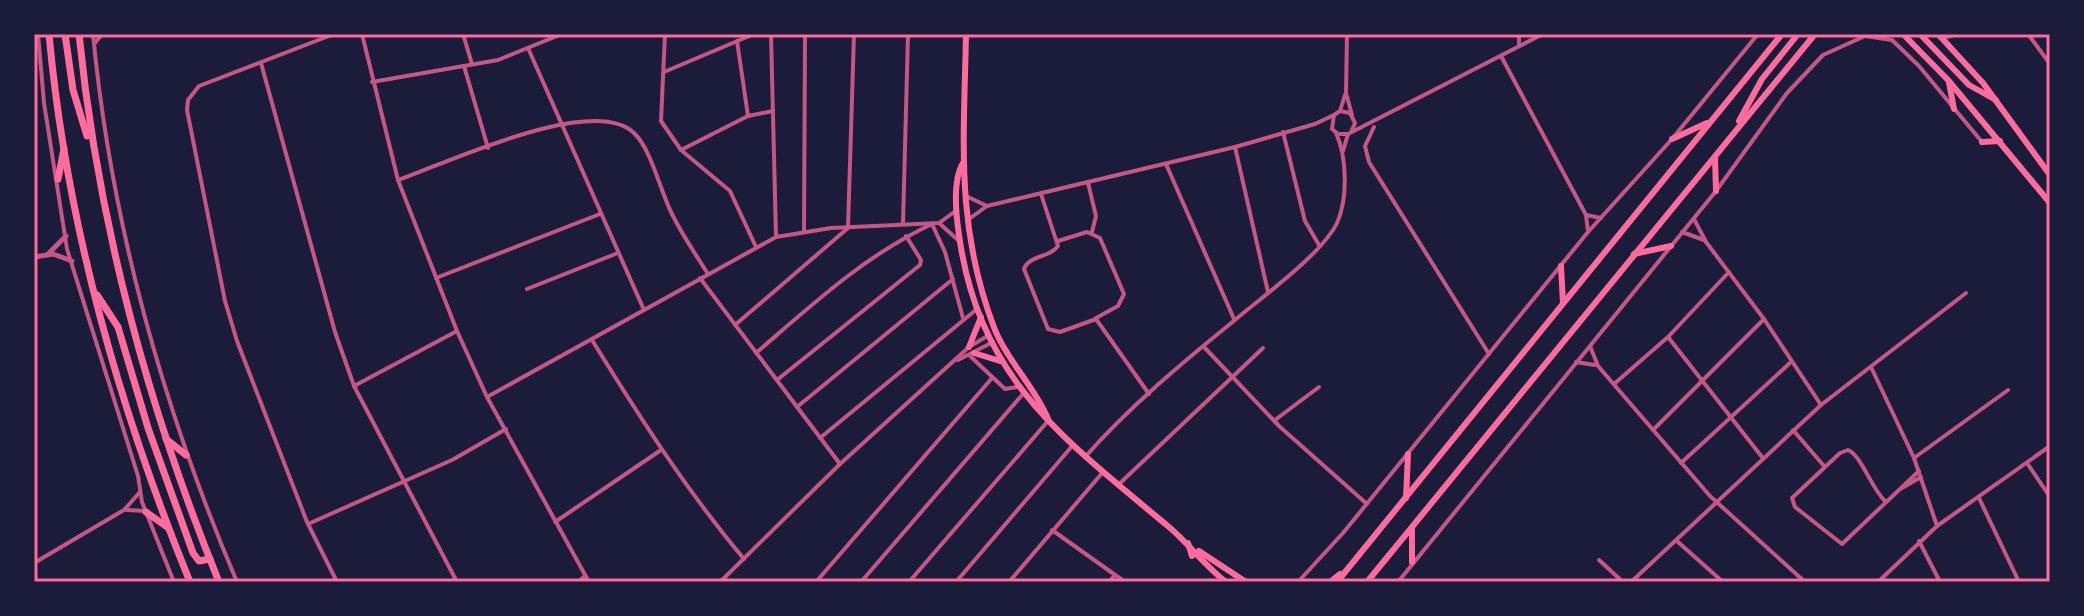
<svg xmlns="http://www.w3.org/2000/svg" width="2084" height="616" viewBox="0 0 2084 616" font-family="'Sofia Sans Condensed',sans-serif">
<rect width="100%" height="100%" fill="#1b1b3a"/>
<g fill="none" stroke-linecap="round" stroke-linejoin="round">
<g stroke="#c65784" stroke-width="4">
<path d="M38,34L44,103L67,249L138,476L142,502L174,582"/>
<path d="M93,34C111,222 163,408 237,582"/>
<path d="M334,34L199,86L188,100L187,110L225,301L237,341L307,522L337,582"/>
<path d="M362,34L398,180L457,331L487,397L589,582"/>
<path d="M463,34L472,64"/>
<path d="M665,34L661,121L681,150L730,191L756,247"/>
<path d="M771,34L776,237"/>
<path d="M1347,34L1346,93L1352,115"/>
<path d="M2028,34L2050,64"/>
<path d="M1942,38L1959,34"/>
<path d="M737,41L748,116"/>
<path d="M95,43L102,34"/>
<path d="M1519,45V34"/>
<path d="M528,48L644,310"/>
<path d="M1501,56L1586,215L1588,232"/>
<path d="M261,63L335,332L354,386L457,582"/>
<path d="M464,66L488,148"/>
<path d="M664,72L754,34"/>
<path d="M372,82L498,60L562,34"/>
<path d="M1340,111L1345,95"/>
<path d="M1374,127L1365,146L1369,162L1489,354"/>
<path d="M1352,130L1355,123L1350,113L1340,111L1334,115L1332,129L1338,134H1348L1543,34"/>
<path d="M1283,132L1305,221L1319,245"/>
<path d="M1235,147L1268,292"/>
<path d="M681,150L748,116L773,111"/>
<path d="M1343,151L1348,134"/>
<path d="M1166,164L1234,319"/>
<path d="M398,180C445,164 595,92 635,134C652,151 661,194 673,216C683,236 696,255 708,274"/>
<path d="M1088,183L1096,216L1092,232"/>
<path d="M1041,194L1058,246C1050,258 1029,255 1024,269L1048,329L1060,332L1096,319L1149,394"/>
<path d="M968,197L985,205"/>
<path d="M1586,215L1601,218"/>
<path d="M969,219L987,206L1235,147L1315,124L1334,115"/>
<path d="M1694,219L1706,242L1764,319L1821,405"/>
<path d="M903,223L908,34"/>
<path d="M939,223L958,240"/>
<path d="M804,231L805,34"/>
<path d="M1682,232L1704,240"/>
<path d="M1058,241L1087,232L1100,238L1124,294L1118,306L1096,318"/>
<path d="M436,278L600,214"/>
<path d="M700,278L840,464"/>
<path d="M527,289L618,253"/>
<path d="M735,325L848,228L854,34"/>
<path d="M1668,337L1762,457"/>
<path d="M592,340C639,416 686,490 744,559"/>
<path d="M1590,346L1598,366L1710,496L1805,582"/>
<path d="M1204,347L1279,426L1367,504"/>
<path d="M756,353C813,304 864,256 932,224L945,252L963,318"/>
<path d="M969,355L1005,389L1017,387"/>
<path d="M958,360L993,342"/>
<path d="M1576,362L1595,365"/>
<path d="M1872,369L1914,458L1937,526"/>
<path d="M777,380L920,265L921,260L906,236"/>
<path d="M1614,384L1668,337L1729,272"/>
<path d="M354,386L457,331"/>
<path d="M487,397L776,237L831,228L939,223L957,210"/>
<path d="M797,407L953,279"/>
<path d="M1275,420L1319,387"/>
<path d="M1653,430L1764,319"/>
<path d="M1793,430L1824,466"/>
<path d="M820,438L977,309"/>
<path d="M1085,457C1129,407 1183,362 1235,320C1262,297 1322,254 1337,223C1348,199 1347,157 1336,133"/>
<path d="M1914,458L2008,390"/>
<path d="M1681,463L1791,362"/>
<path d="M2027,463L2050,497"/>
<path d="M1118,485L1263,348"/>
<path d="M1902,488L1921,477"/>
<path d="M1979,498L2019,582"/>
<path d="M1885,501C1871,488 1862,456 1848,450L1840,453L1792,498L1795,507L1842,544L1919,471"/>
<path d="M127,510L146,511"/>
<path d="M555,522L661,450"/>
<path d="M308,524L452,460L506,429"/>
<path d="M1052,530L1125,582"/>
<path d="M1919,541L1940,582"/>
<path d="M1678,542L1723,582"/>
<path d="M1599,560L1623,582"/>
<path d="M34,563L124,510L140,492"/>
<path d="M578,582L585,576"/>
<path d="M720,582L840,464L969,347L989,335"/>
<path d="M816,582L992,378"/>
<path d="M861,582L1022,395"/>
<path d="M909,582L1048,421"/>
<path d="M956,582L1073,445"/>
<path d="M1009,582L1103,472"/>
<path d="M1109,582L1115,575"/>
<path d="M1298,582L1343,533L1588,232L1672,139L1758,34"/>
<path d="M1398,582L1716,191L1787,93L1823,55L1865,36L1892,40L1919,66L1982,142"/>
<path d="M1631,582L1821,405L1966,293"/>
<path d="M1878,582L1937,526L2050,446"/>
</g>
<g stroke="#c65784" stroke-width="5">
<path d="M48,254L66,236"/>
<path d="M34,257L53,254L72,261"/>
</g>
<g stroke="#ff6b9d" stroke-width="6">
<path d="M966,34C964,141 955,227 995,330C1008,362 1035,387 1048,419"/>
<path d="M963,163C952,181 956,215 959,235C979,380 1065,440 1169,527C1189,544 1205,566 1226,582"/>
<path d="M969,347L981,317"/>
<path d="M974,353L1000,361"/>
<path d="M1188,543L1192,556"/>
<path d="M1199,551L1246,582"/>
</g>
<g stroke="#ff6b9d" stroke-width="6">
<path d="M1903,34L1948,80L2050,203"/>
<path d="M1920,34L1969,85L1996,100"/>
<path d="M1938,34L1983,83L2050,175"/>
<path d="M1949,83L1954,109"/>
<path d="M1739,121L1762,79L1798,34"/>
<path d="M1672,139L1707,123"/>
<path d="M1982,142L2000,141"/>
<path d="M1715,158L1716,191"/>
<path d="M1634,254L1671,246"/>
<path d="M1561,266L1563,303"/>
<path d="M1406,498L1408,454"/>
<path d="M1412,562V530"/>
<path d="M1330,582L1340,574"/>
<path d="M1337,582L1782,34"/>
<path d="M1367,582L1815,34"/>
</g>
<g stroke="#ff6b9d" stroke-width="7">
<path d="M49,34C66,221 119,408 190,582"/>
<path d="M65,34L73,90L87,136"/>
<path d="M79,34C98,224 147,405 219,582"/>
<path d="M58,179L64,149"/>
<path d="M97,295L118,327L148,428L193,553L199,561L210,559"/>
<path d="M166,439L186,455"/>
<path d="M146,512L167,527"/>
</g>
</g>
<rect width="2084" height="616" fill="none" stroke="#1b1b3a" stroke-width="72"/>
<rect x="36" y="36" width="2012" height="544" fill="none" stroke="#ff6b9d" stroke-width="3"/>
</svg>
